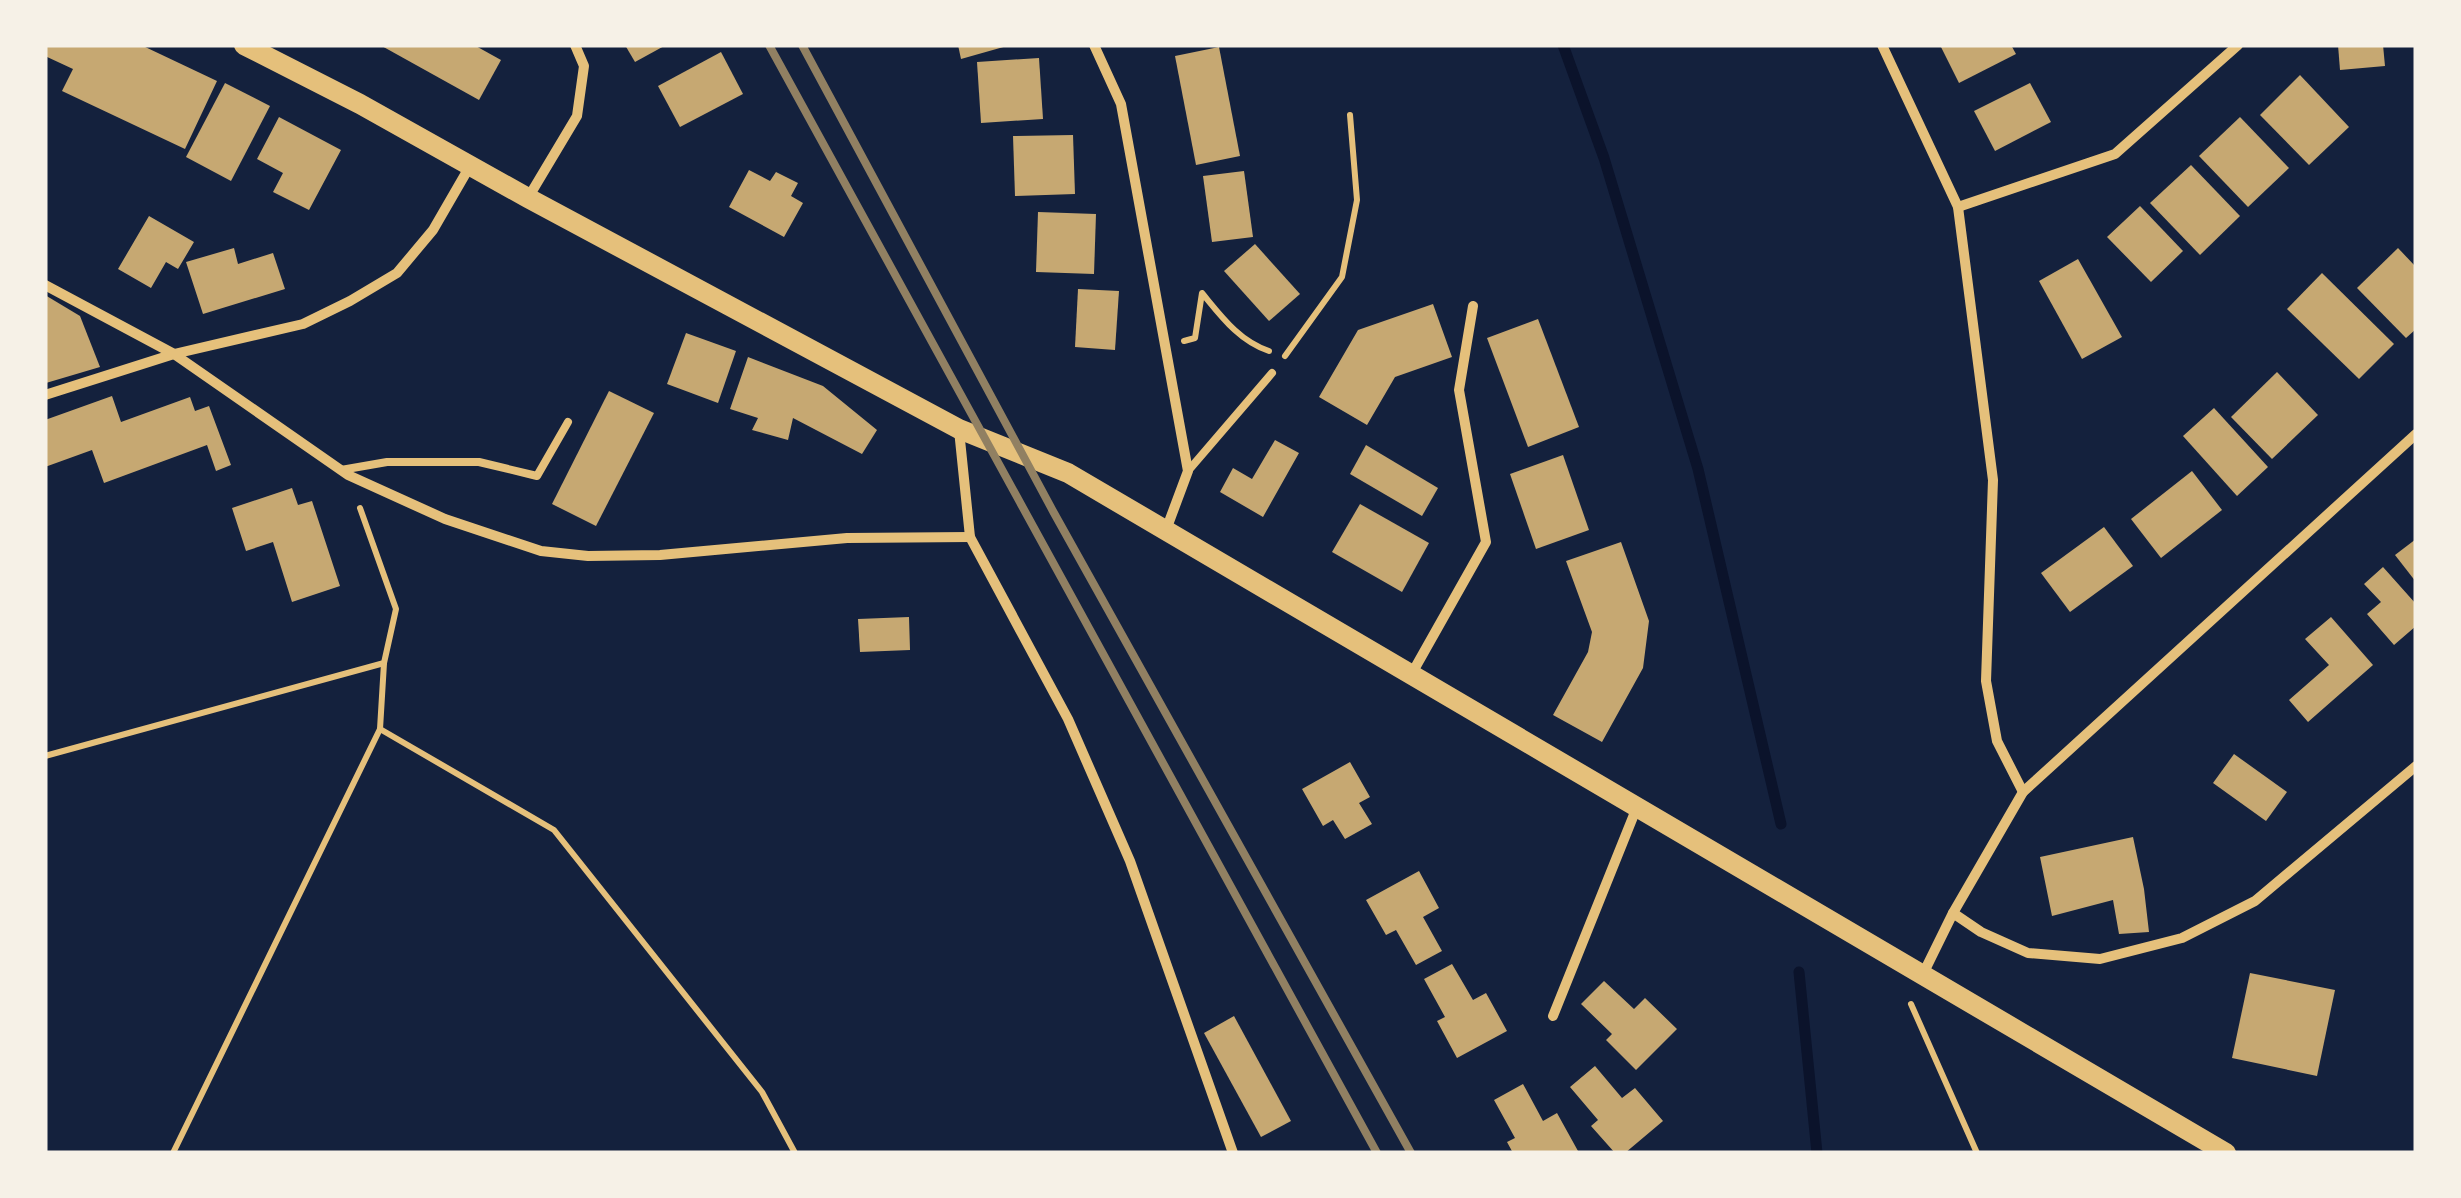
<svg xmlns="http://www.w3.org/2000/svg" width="2461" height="1198" viewBox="0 0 2461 1198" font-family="Arial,sans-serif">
<rect width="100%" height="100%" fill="#14213d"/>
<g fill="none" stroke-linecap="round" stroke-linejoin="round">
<g stroke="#0b132b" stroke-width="11">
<path d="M1563,45L1604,158L1698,469L1781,824"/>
<path d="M1799,972L1817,1153"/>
</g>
</g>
<g fill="#c6a872">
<path d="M45,45H141L217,81L185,149L62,91L73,69L45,56Z"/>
<path d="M380,45H474L501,60L479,100Z"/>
<path d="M625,45H666L635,62Z"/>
<path d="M958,45H1007V46L961,59Z"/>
<path d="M1940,45H2011L2016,54L1959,83Z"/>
<path d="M2338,45H2383L2385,66L2340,70Z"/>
<path d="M1219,47L1240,156L1196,165L1175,56Z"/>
<path d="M721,52L743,94L680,127L658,86Z"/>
<path d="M1039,58L1043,119L981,123L977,62Z"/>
<path d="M2300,75L2349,127L2309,165L2260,115Z"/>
<path d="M225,83L270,106L231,181L186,157Z"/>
<path d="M2030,83L2051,122L1995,151L1974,111Z"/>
<path d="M279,117L341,150L309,210L273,192L283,173L257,159Z"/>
<path d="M2240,117L2289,168L2248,207L2199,156Z"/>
<path d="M1073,135L1075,194L1015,196L1013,136Z"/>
<path d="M2191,165L2240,216L2200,255L2150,203Z"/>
<path d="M749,170L770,181L776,172L798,183L791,196L803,203L784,237L729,207Z"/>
<path d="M1244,171L1253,237L1212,242L1203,176Z"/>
<path d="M2140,206L2183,251L2151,282L2107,237Z"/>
<path d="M1038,212L1096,214L1094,274L1036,272Z"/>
<path d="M149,216L194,242L178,269L166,262L151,288L118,269Z"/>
<path d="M1255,244L1300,294L1269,321L1224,271Z"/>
<path d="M234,248L238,264L273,253L285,289L203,314L186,262Z"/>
<path d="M2398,248L2416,267V329L2406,338L2357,288Z"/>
<path d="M2078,259L2122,337L2082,359L2039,281Z"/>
<path d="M2322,273L2394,344L2359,379L2287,309Z"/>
<path d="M1078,289L1119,291L1115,350L1075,347Z"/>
<path d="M45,295L80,316L100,367L46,383Z"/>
<path d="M1433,304L1452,357L1395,377L1367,425L1319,397L1358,330Z"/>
<path d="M1538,319L1579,427L1528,447L1487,338Z"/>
<path d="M686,333L736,351L718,403L667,384Z"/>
<path d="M748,357L823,386L877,430L862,454L793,418L788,440L752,430L758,418L730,409Z"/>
<path d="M2277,372L2318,415L2272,459L2231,417Z"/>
<path d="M609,391L654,413L596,526L552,504Z"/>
<path d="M112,396L121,422L190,397L195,411L209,406L231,465L216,471L207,445L104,483L92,450L45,467V420Z"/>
<path d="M2214,408L2268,467L2237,496L2183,436Z"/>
<path d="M1275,440L1299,453L1263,517L1220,492L1233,468L1252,479Z"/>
<path d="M1366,445L1438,488L1422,516L1350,474Z"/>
<path d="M1563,455L1589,530L1536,549L1510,474Z"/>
<path d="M2192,471L2222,510L2161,558L2131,519Z"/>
<path d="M292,488L298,505L312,501L340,586L292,602L273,542L246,551L232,508Z"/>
<path d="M1360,504L1429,543L1402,592L1332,552Z"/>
<path d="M2104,527L2133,566L2070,612L2041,573Z"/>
<path d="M2416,539V582L2395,555Z"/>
<path d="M1621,542L1649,621L1643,668L1602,742L1553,715L1588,652L1592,632L1566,561Z"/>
<path d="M2383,567L2416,604V626L2394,645L2367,614L2381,602L2364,584Z"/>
<path d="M909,617L910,650L860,652L858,619Z"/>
<path d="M2331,617L2373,665L2308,722L2289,700L2329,665L2305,639Z"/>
<path d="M2234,754L2287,792L2266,821L2213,783Z"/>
<path d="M1350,762L1370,797L1359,803L1372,824L1345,839L1333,820L1323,826L1302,789Z"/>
<path d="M2133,837L2144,889L2149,932L2119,934L2113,900L2052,916L2040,857Z"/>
<path d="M1419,871L1439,908L1423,917L1442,951L1416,965L1396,930L1386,935L1366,900Z"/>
<path d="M1452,964L1473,1000L1486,993L1507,1031L1457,1058L1437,1021L1445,1017L1424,979Z"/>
<path d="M2250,973L2335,990L2317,1076L2232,1058Z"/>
<path d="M1604,981L1634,1009L1645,998L1677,1029L1636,1070L1606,1040L1612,1034L1581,1004Z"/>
<path d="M1234,1016L1291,1121L1261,1137L1204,1033Z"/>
<path d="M1595,1066L1622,1098L1635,1088L1663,1121L1625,1153H1615L1591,1126L1598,1120L1570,1087Z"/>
<path d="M1523,1084L1543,1121L1557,1113L1578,1151L1513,1153L1507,1142L1515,1138L1494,1100Z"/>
</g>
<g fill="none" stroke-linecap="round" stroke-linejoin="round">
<g stroke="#e5c07b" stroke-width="6">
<path d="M1184,341L1195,338L1202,293C1221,316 1239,341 1269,351"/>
<path d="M1285,356L1342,277L1357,200L1350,115"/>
<path d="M384,663L380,729L554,830L762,1092L795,1153"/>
<path d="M45,756L384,663L396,609L360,508"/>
<path d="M1911,1004L1977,1153"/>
<path d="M173,1153L380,729"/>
</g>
<g stroke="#e5c07b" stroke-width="8">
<path d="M341,470L387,462H479L537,476L568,422"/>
<path d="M1188,471L1272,373"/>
</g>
<g stroke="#e5c07b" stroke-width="10">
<path d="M1094,45L1121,104L1188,471L1166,530"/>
<path d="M1882,45L1958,207L1993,480L1986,681L1997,741L2023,792"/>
<path d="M528,198L577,116L584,66L575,45"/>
<path d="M1958,207L2115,154L2238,45"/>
<path d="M45,285L174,354L348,475L445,519L541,551L588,556L660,555L847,538L970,537"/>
<path d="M45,395L174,354L303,324L350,301L397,273L433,230L470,166"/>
<path d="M959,430L970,537L1068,719L1130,861L1233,1153"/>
<path d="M1411,675L1486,542L1459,390L1473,306"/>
<path d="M1953,913L1981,932L2028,953L2100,959L2182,938L2255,901L2416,766"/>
<path d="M1923,974L1953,913L2023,792L2416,434"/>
<path d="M1553,1016L1637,807"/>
</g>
<path stroke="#e5c07b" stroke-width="20" d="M244,45L360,104L528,198L959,429L1068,473L2226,1153"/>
<g stroke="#918062" stroke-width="8">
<path d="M769,45L1377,1153"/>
<path d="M802,45L1054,513L1411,1153"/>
</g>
</g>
<rect width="2461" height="1198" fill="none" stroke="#f6f1e7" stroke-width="95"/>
</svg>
